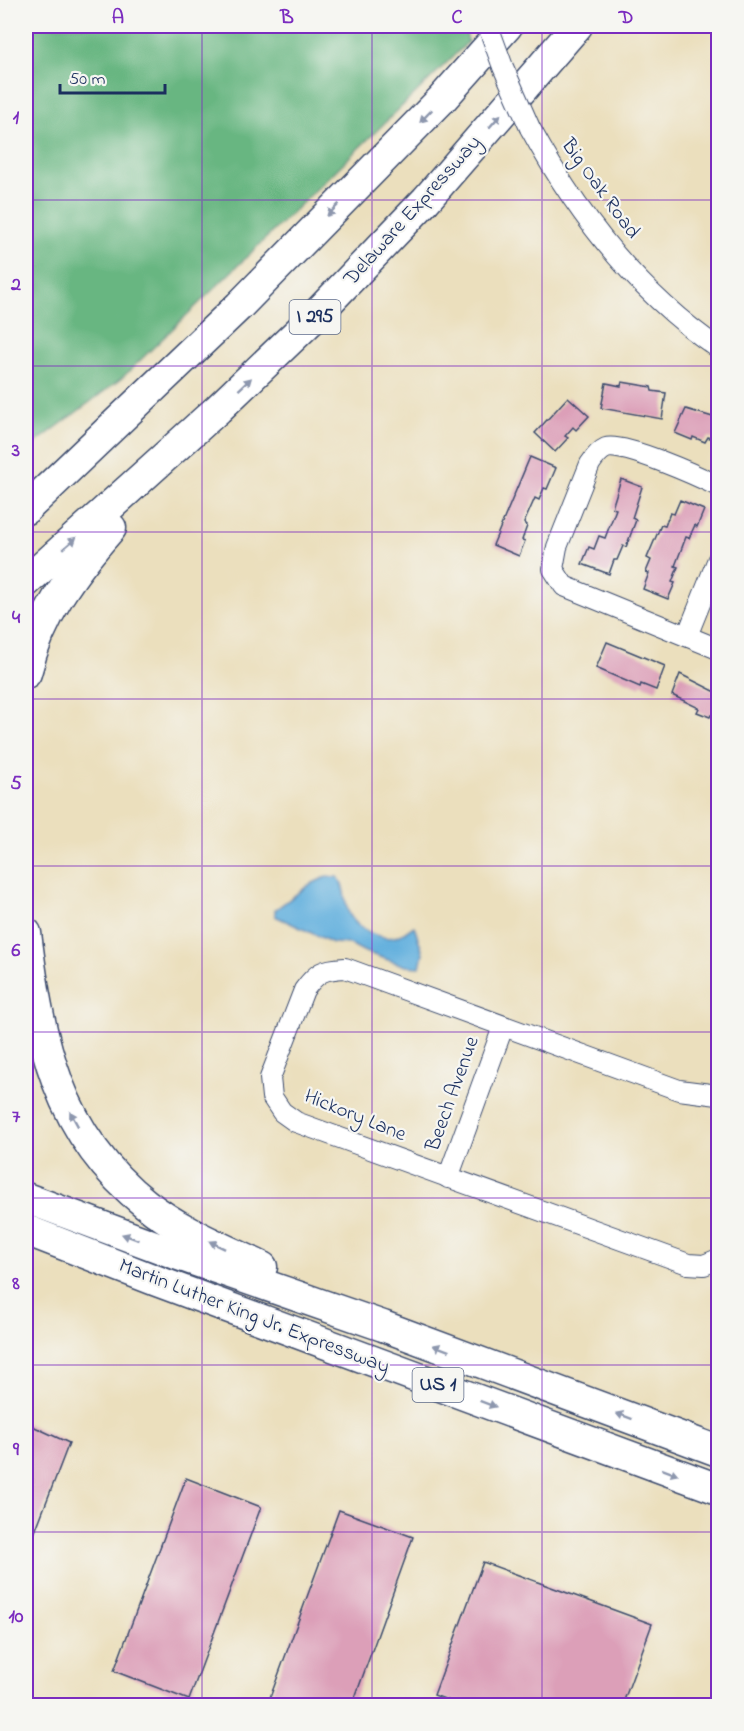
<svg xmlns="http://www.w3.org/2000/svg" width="744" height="1731" viewBox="0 0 744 1731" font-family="'Indie Flower',sans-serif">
<rect width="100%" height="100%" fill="#f6f6f2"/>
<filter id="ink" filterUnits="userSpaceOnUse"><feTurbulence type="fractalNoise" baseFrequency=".0167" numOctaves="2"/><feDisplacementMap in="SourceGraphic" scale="12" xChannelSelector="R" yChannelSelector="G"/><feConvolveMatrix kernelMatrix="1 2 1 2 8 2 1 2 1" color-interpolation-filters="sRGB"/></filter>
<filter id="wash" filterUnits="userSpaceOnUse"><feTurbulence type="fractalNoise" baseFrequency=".008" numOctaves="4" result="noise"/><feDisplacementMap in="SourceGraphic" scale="24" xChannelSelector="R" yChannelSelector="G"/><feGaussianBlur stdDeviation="1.35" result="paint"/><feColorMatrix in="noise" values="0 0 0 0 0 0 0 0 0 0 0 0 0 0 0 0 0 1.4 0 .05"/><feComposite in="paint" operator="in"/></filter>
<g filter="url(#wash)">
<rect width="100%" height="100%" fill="#ebdfbd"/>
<path fill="#67b681" stroke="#417270" stroke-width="1.5" d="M26,26H465L468,42L122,378L26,450Z"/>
<path fill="#65b1de" stroke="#40709e" stroke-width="1.5" d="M326,877H338C347,888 343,905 351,917C359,930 384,942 398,936C404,934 409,929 414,926L423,953L420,967L406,966L365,952L350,944L333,943L275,916V910L309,885Z"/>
<g id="blocks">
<g fill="#dc9fb8">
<path d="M622,382L651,387L652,391L666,393L662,419L601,408L606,383L621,386Z"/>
<path d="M568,397L589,416L576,430L573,427L565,436L568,438L555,452L535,433Z"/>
<path d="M686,409L716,418L718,412V442L708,437L705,442L693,437L692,440L675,433Z"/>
<path d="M530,457L556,468L547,489L544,488L539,500L535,498L524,523L527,526L522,540L525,541L519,556L493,545Z"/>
<path d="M621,479L642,487L632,518L636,520L626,547L623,546L617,560H614L609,574L582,564L589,547L594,549L599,536L605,538L616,509L612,508Z"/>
<path d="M680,500L704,510L697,527L695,525L689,538L686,537L675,566L678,567L672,582L675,583L668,599L643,589L649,573L646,572L651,560L647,558L661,525L665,526L670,513L674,514Z"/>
<path d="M607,642L665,666L656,690L641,684L640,687L596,668Z"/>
<path d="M680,674L718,693V717L711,715L710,717L697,712L699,708L672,695Z"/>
<path d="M26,1423L69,1443L26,1555Z"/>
<path d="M186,1478L261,1507L189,1700L114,1671Z"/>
<path d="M339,1510L413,1537L352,1706H275L268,1703Z"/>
<path d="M483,1562L652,1624L622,1706H463L434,1695Z"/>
<path d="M718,1690V1706H713Z"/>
</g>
</g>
</g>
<g filter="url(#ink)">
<use href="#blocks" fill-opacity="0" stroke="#3a496c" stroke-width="1.5"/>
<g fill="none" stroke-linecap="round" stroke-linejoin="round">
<defs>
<g id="minor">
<path d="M530,128C576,213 638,293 718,348"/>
<path d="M718,486C700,477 623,442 606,448C599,451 594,458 590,464L557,547L553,569L564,586L718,649"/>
<path d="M687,636L718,559"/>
<path d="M718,1095L679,1090L345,968C323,969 317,972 304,990L270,1078L272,1097L282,1112L296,1122L688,1264L704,1265L718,1259"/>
<path d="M448,1178L503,1027"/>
</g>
<g id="highway">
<path d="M26,509L239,306L442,99L507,26"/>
<path d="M26,582L218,409L313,318L426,200L577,26"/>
<path d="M26,673C40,616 72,572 111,528"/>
<path d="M26,933C39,1039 57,1134 146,1204C180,1231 223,1248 262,1267"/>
<path d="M26,1198L176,1254L383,1326L718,1451"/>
<path d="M26,1230L157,1281L718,1489"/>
</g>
</defs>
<use href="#minor" stroke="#3a496c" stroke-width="22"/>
<use href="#highway" stroke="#3a496c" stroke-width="33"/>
<use href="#minor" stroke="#fff" stroke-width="20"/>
<use href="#highway" stroke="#fff" stroke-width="30"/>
<defs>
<path id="minor-bridge" d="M488,26L503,67L530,128"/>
</defs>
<use href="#minor-bridge" stroke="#3a496c" stroke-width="22" stroke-linecap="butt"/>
<use href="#minor-bridge" stroke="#fff" stroke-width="20"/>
</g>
<defs><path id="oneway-solid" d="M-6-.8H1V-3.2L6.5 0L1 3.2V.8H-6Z" transform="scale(1.5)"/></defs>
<g fill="#8d97ae">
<use href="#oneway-solid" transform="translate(426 116) rotate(134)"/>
<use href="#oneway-solid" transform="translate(495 121) rotate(-49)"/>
<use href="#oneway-solid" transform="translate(333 210) rotate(135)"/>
<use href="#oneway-solid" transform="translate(245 384) rotate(-43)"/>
<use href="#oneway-solid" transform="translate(70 543) rotate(-41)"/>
<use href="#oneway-solid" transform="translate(74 1119) rotate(-119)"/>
<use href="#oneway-solid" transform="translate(130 1237) rotate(-160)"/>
<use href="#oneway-solid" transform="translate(217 1245) rotate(-154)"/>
<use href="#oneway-solid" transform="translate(441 1348) rotate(-160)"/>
<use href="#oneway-solid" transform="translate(488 1404) rotate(20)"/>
<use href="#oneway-solid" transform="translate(624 1416) rotate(-160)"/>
<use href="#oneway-solid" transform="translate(670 1472) rotate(20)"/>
</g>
</g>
<path fill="none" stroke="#7b2cbf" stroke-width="1.5" stroke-opacity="0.55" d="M202,26V1706M372,26V1706M542,26V1706M26,200H718M26,366H718M26,532H718M26,699H718M26,866H718M26,1032H718M26,1198H718M26,1365H718M26,1532H718"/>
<g text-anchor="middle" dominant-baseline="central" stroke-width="4.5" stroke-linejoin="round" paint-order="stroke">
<g fill="#f6f6f2" stroke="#5d6b8a" stroke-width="1.5">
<rect x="289.5" y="300" width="51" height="34" rx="4.5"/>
<rect x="412.5" y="1368" width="51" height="34" rx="4.5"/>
</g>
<g font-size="20" font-weight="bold" fill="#1b2f5e">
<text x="315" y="317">I 295</text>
<text x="438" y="1385">US 1</text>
</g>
<g font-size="21" fill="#1b2f5e" stroke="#f6f6f2">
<text transform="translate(600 189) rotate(54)">Big Oak Road</text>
<text transform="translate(413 211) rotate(-48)">Delaware Expressway</text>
<text transform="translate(453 1094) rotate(-70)">Beech Avenue</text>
<text transform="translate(355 1116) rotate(22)">Hickory Lane</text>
<text transform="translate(254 1317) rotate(21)">Martin Luther King Jr. Expressway</text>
</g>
</g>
<rect width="744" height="1731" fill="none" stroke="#f6f6f2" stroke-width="66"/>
<path d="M60 84v9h105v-9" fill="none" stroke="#1b2f5e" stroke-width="3"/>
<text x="69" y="84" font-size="18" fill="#1b2f5e" stroke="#f6f6f2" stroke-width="4.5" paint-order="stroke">50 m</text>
<rect x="33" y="33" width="678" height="1665" fill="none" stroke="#7b2cbf" stroke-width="2"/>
<g font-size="20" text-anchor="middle" font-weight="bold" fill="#7b2cbf">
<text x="118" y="23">A</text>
<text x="287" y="23">B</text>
<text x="457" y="23">C</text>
<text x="626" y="23">D</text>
<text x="16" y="123">1</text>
<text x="16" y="290">2</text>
<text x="16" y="456">3</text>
<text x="16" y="623">4</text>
<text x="16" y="789">5</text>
<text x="16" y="956">6</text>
<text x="16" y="1122">7</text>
<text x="16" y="1289">8</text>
<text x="16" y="1455">9</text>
<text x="16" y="1622">10</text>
</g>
</svg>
